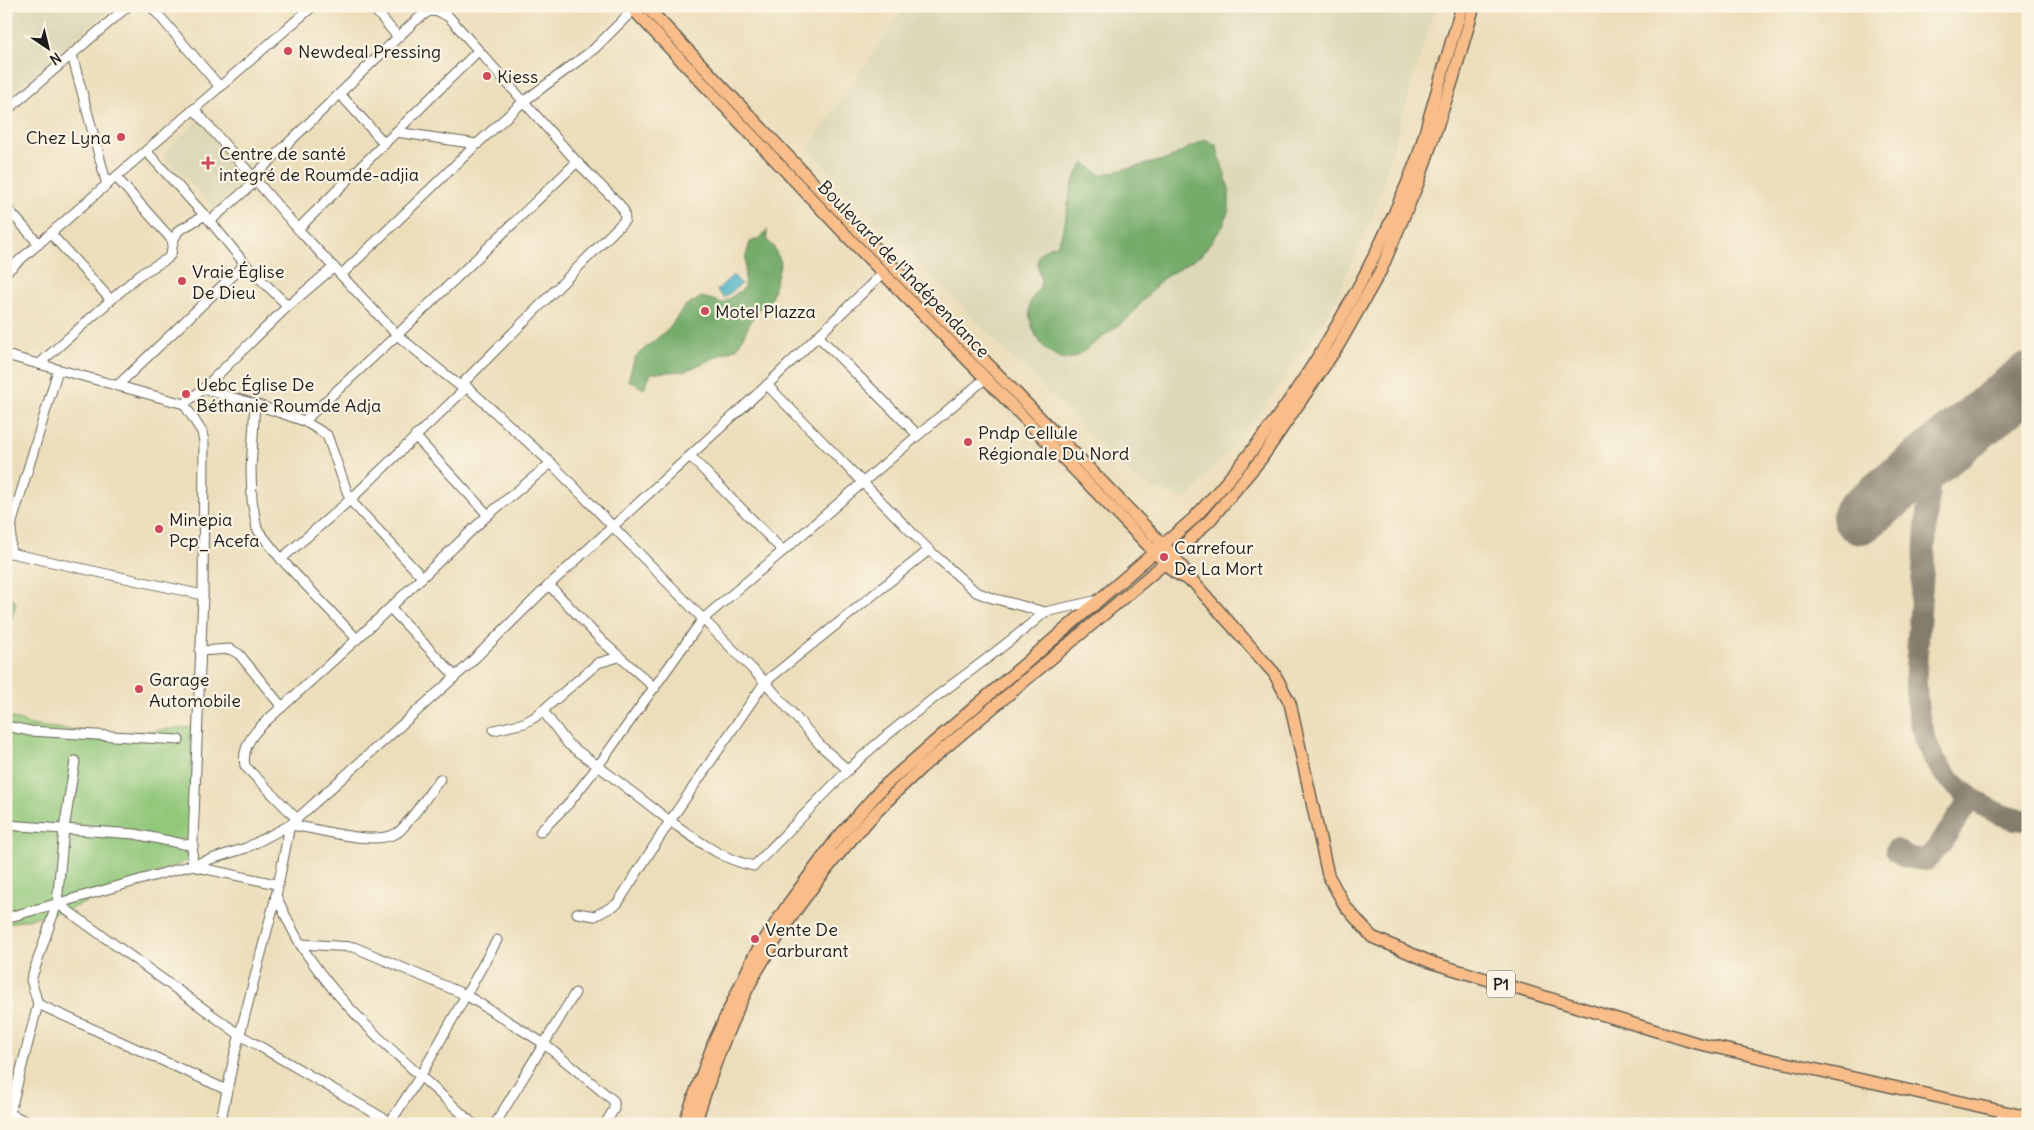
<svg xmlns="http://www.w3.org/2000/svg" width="2034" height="1130" viewBox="0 0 2034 1130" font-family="Delius,sans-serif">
<rect width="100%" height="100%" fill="#fcf5e5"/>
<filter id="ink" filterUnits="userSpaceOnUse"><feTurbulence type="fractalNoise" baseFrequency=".02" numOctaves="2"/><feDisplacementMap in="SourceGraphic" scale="10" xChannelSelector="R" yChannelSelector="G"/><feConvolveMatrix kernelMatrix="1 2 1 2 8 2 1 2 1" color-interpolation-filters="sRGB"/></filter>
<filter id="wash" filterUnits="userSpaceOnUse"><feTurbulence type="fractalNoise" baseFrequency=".0096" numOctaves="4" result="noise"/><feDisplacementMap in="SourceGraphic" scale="20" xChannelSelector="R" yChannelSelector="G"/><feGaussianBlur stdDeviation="1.12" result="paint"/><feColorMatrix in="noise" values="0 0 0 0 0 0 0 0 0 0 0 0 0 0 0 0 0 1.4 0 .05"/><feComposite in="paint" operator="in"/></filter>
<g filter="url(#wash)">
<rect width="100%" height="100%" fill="#ecdebb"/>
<g fill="#dcd8b8">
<path d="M6,6H113L6,98Z"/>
<path d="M905,6H1435L1374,213L1329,312L1262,411L1187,499L1153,489L1132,477L878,223L808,148Z"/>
<path d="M201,117L254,171L215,208L163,155Z"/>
</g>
<g fill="#92c87a" stroke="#57724b">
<path d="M6,591L16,603L6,637Z"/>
<path d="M6,716L35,726L120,734L198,726L192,859L67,910L6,924Z"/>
</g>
<g fill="#75ac6a" stroke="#486443">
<path d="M1205,139L1216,145L1229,189V209L1223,226L1201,255L1162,279L1128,318L1076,357L1063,360C1057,356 1049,352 1044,347C1035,338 1027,317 1030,304C1032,295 1042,289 1041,279C1041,275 1038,271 1038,268C1035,253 1044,248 1057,245C1072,218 1062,189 1085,163L1100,175L1168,159Z"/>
<path d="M767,230V240L773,246L781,262L771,299L757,310L737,348L685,371L651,373L644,389L628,380L635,357L668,329L685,306L702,297L723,303L744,288L746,256L750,242L760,238Z"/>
</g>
<path fill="#43aec2" stroke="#30656f" d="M733,275L741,284L724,298L717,290Z"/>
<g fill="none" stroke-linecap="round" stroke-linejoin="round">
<g stroke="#847d6c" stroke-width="22">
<path d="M1931,459L1916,668C1914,727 1928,772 1981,804C1993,812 2013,821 2028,820"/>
<path d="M1896,850L1905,857L1926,860L1939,846L1971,798"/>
</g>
<path stroke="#847d6c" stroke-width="56" d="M1860,516L2028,381"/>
</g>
</g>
<g filter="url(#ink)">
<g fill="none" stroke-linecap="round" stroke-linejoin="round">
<defs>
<g id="minor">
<path d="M151,6L220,87"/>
<path d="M372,6L397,36"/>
<path d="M72,55L107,185"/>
<path d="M340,94L385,144"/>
<path d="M194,109L298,229L397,335L446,375L460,386L467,387L551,463L703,619L598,766L670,821L765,682L821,746L848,770C909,711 982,667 1045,612"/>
<path d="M6,111L128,6"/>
<path d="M396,132L477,144"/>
<path d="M146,151L208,219"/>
<path d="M254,176L415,21L429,11L440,12L449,17L577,162L397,335L304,421L255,404"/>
<path d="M116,177L173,241"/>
<path d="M6,207L39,244"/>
<path d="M298,229L478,51"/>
<path d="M245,264L210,221L256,181"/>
<path d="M6,272L313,6"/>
<path d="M341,275L477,144L523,102L594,49L633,10"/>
<path d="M111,300L139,275L167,259L171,254L173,241L178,231L205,215"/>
<path d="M818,336L918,435"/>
<path d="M6,355L184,404L202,432L204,442L203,595L192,865"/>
<path d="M39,364L111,300L51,234"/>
<path d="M767,385L929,550L765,682L703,619C798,539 891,457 986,378"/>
<path d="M117,386L245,264L288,306"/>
<path d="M460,386L625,220L624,211L619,204L577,162"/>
<path d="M203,389L255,404L251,469L252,500L257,529L281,559L357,639L488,515L551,463"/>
<path d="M184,404L203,389L288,306L334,267"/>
<path d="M304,421L327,435L350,500L422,577"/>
<path d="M415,436L488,515"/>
<path d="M690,456L783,551"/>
<path d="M929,550L976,592L992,598L1045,612L1099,600"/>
<path d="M6,552L203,595"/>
<path d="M10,553L12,522L58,370"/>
<path d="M281,559L350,500L467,387"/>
<path d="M549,585L602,641L655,688"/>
<path d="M391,609L455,676"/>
<path d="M200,651L230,649L239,654L282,707L357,639"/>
<path d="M282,707C265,722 240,740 245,766L297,819"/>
<path d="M6,726L30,731L179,740"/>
<path d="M494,730L524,723L535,717L598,663L619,657"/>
<path d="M6,825L135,834L193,846"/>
<path d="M290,825C319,828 372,847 397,833C407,827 431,790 440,779"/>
<path d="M540,832L568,804L598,766L568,744L543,711"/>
<path d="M192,866L276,884"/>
<path d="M276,896C286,916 295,938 308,956C352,1021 417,1071 473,1124"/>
<path d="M57,903L240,1035L390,1122"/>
<path d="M577,913L595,916L617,904L670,821C696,839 722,860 754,866L848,770"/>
<path d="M6,918L192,865L246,848L290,825L466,667L549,585L767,385L883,273"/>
<path d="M300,944L354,947L466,995L543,1043L614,1101V1109L605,1124"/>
<path d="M38,1004L31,980L57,903L64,829L75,761"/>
<path d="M11,1114L31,1124"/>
<path d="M7,1124L38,1004L227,1090"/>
<path d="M220,1124L234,1057L276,896L290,825"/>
<path d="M389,1124L421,1075L497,940"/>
<path d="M495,1124L575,993"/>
<path d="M1995,1124L2009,1112"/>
</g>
<g id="major">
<path d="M630,6L844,233L1174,572L1190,581"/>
<path d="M646,6L853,225L1173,555L1195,584L1274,673L1290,703L1328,875L1345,906L1372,937L1433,963L1696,1043L2028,1117"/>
<path d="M684,1124L714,1042L754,956L789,903L835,841L882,788L933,743L1193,519C1290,417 1366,290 1417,159C1423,142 1427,125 1432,108C1442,74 1452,40 1462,6"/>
<path d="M695,1124C713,1068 733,1009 764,959C807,888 860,824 921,768L1165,563L1211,519L1261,459L1338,346L1381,270L1418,183L1452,82L1474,6"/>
</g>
</defs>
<use href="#minor" stroke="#656054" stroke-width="11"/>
<use href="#major" stroke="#656054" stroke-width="14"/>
<use href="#minor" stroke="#fff" stroke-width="9"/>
<use href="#major" stroke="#f8bd89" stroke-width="11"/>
</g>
</g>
<g fill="#d1495b" stroke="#fcf5e5" stroke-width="2">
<circle cx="288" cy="51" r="5"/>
<circle cx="487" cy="76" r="5"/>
<circle cx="121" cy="137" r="5"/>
<path d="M205.5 155.5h5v5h5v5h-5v5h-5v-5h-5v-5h5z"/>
<circle cx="182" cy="281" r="5"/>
<circle cx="705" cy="311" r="5"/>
<circle cx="186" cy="394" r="5"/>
<circle cx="968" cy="442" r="5"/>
<circle cx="159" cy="529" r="5"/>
<circle cx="1164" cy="557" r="5"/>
<circle cx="139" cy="689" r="5"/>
<circle cx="755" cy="939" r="5"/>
</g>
<g text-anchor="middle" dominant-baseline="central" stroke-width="4.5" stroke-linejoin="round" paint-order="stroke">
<rect fill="#fcf5e5" stroke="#5f5d58" stroke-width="1" x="1487" y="970.5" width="28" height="27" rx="4"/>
<g font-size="16" font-weight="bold" fill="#1c1c1c">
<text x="1501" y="984">P1</text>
</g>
<g font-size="18" fill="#1c1c1c" stroke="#fcf5e5" text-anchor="start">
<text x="298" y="51">Newdeal Pressing</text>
<text x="497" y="76">Kiess</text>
<text x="111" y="137" text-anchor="end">Chez Lyna</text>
<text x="219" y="153">Centre de santé<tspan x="219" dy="21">integré de Roumde-adjia</tspan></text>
<text x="192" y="271">Vraie Église<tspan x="192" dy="21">De Dieu</tspan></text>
<text x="715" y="311">Motel Plazza</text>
<text x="196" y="384">Uebc Église De<tspan x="196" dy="21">Béthanie Roumde Adja</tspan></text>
<text x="978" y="432">Pndp Cellule<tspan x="978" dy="21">Régionale Du Nord</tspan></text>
<text x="169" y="519">Minepia<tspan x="169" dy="21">Pcp_ Acefa</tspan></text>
<text x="1174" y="547">Carrefour<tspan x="1174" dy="21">De La Mort</tspan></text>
<text x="149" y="679">Garage<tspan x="149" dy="21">Automobile</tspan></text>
<text x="765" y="929">Vente De<tspan x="765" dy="21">Carburant</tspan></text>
</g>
<g font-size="18" fill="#1c1c1c" stroke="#fcf5e5">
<text transform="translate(904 269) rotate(46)">Boulevard de l'Indépendance</text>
</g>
</g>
<rect width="2034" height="1130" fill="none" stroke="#fcf5e5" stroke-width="25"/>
<g transform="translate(48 48) rotate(145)" stroke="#fcf5e5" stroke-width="4" paint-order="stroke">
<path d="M0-4L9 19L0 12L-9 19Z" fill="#1c1c1c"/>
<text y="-8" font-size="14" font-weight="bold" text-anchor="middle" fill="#1c1c1c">N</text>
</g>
</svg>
